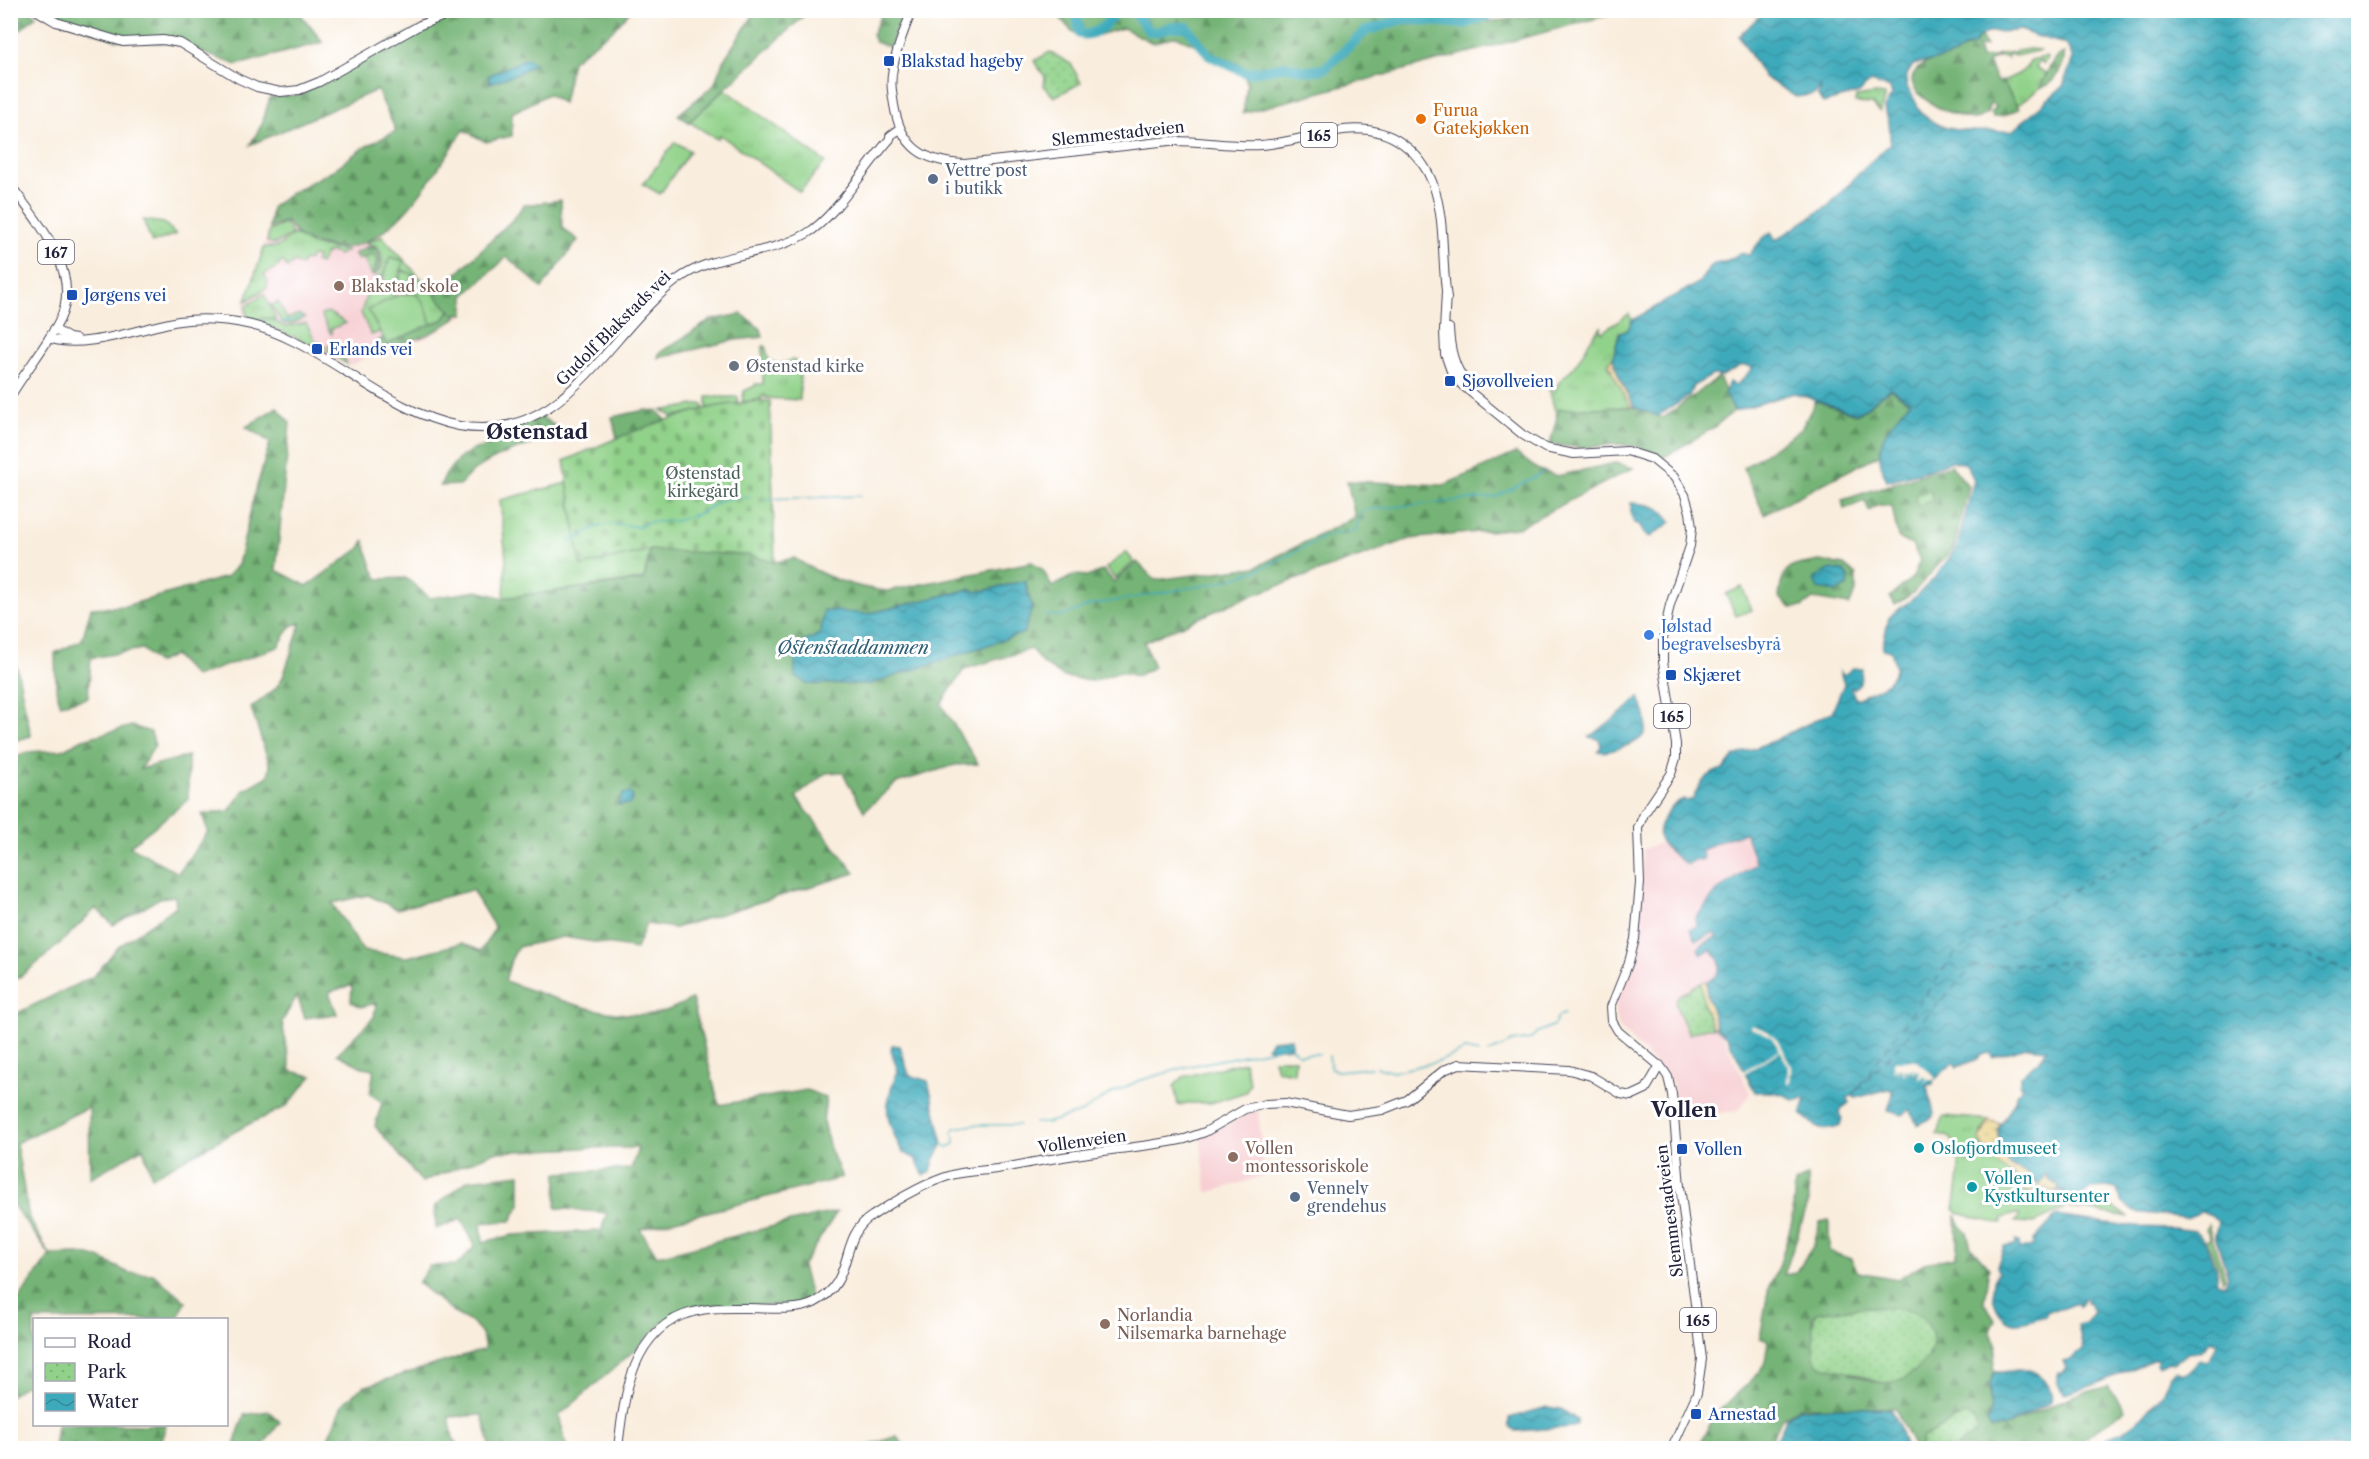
<svg xmlns="http://www.w3.org/2000/svg" width="2369" height="1459" viewBox="0 0 2369 1459" font-family="'Libre Caslon Text',serif">
<defs>
<pattern id="grass-tufts" width="24" height="20" patternUnits="userSpaceOnUse" patternTransform="scale(1.5)"><rect width="24" height="20" fill="#91d28a"/><path d="M3 7l-1-3M5 7V3M7 7l1-3M15 17l-1-3M17 17v-4M19 17l1-3" fill="none" stroke="#7db478"/></pattern>
<pattern id="forest-firs" width="22" height="20" patternUnits="userSpaceOnUse" patternTransform="scale(1.5)"><rect width="22" height="20" fill="#74b476"/><path d="M5 1l3.5 6h-7zM16 11l3.5 6h-7z" fill="#5f9262"/></pattern>
<pattern id="sand-dots" width="8" height="8" patternUnits="userSpaceOnUse" patternTransform="scale(1.5)"><rect width="8" height="8" fill="#eeda9e"/><path d="M2 2h.1M6 6h.1" fill="none" stroke="#ccbb89" stroke-width="1.8" stroke-linecap="round"/></pattern>
<pattern id="cemetery-stones" width="16" height="16" patternUnits="userSpaceOnUse" patternTransform="scale(1.5)"><rect width="16" height="16" fill="#91d28a"/><path d="M2 7V4a2 2 0 0 1 4 0v3zM10 15v-3a2 2 0 0 1 4 0v3z" fill="#7db478"/></pattern>
<pattern id="park-dots" width="8" height="8" patternUnits="userSpaceOnUse" patternTransform="scale(1.5)"><rect width="8" height="8" fill="#91d28a"/><path d="M2 2h.1M6 6h.1" fill="none" stroke="#7db478" stroke-width="1.8" stroke-linecap="round"/></pattern>
<pattern id="water-waves" width="16" height="10" patternUnits="userSpaceOnUse" patternTransform="scale(1.5)"><rect width="16" height="10" fill="#3daabb"/><path d="M0 5q4-4 8 0t8 0" fill="none" stroke="#338a99"/></pattern>
</defs>
<rect width="100%" height="100%" fill="#fff"/>
<filter id="ink" filterUnits="userSpaceOnUse"><feTurbulence type="fractalNoise" baseFrequency=".0167" numOctaves="2"/><feDisplacementMap in="SourceGraphic" scale="12" xChannelSelector="R" yChannelSelector="G"/><feConvolveMatrix kernelMatrix="1 2 1 2 8 2 1 2 1" color-interpolation-filters="sRGB"/></filter>
<filter id="wash" filterUnits="userSpaceOnUse"><feTurbulence type="fractalNoise" baseFrequency=".008" numOctaves="4" result="noise"/><feDisplacementMap in="SourceGraphic" scale="24" xChannelSelector="R" yChannelSelector="G"/><feGaussianBlur stdDeviation="1.35" result="paint"/><feColorMatrix in="noise" values="0 0 0 0 0 0 0 0 0 0 0 0 0 0 0 0 0 1.4 0 .05"/><feComposite in="paint" operator="in"/></filter>
<g filter="url(#wash)">
<rect width="100%" height="100%" fill="#f9eddd"/>
<g fill="#f7cfd3">
<path d="M286,221L297,237L312,245L345,249L382,235L454,314L462,316L426,338L369,355L353,365L345,364L281,331L248,320L243,315L245,298L255,274L269,228Z"/>
<path d="M1745,832L1756,864L1717,891L1714,933L1716,938L1702,945L1699,949L1711,950L1715,954L1726,979L1703,994L1750,1093L1738,1111L1677,1116L1673,1083L1620,1028L1615,1014L1617,999L1638,945L1643,849L1661,843L1687,865L1697,858L1703,859L1700,851L1712,844Z"/>
<path d="M1258,1109L1264,1176L1207,1193L1200,1138Z"/>
</g>
<g fill="url(#grass-tufts)" stroke="#5a7a62" stroke-width="1.5">
<path d="M2029,49L2042,50L2015,56L2010,54L2007,55L2008,58L1995,55Z"/>
<path d="M2045,57L2047,58L2044,64L2039,61L2036,67L2047,74L2040,88L2017,106L2002,81C2013,77 2026,72 2031,60Z"/>
<path d="M725,89L825,162L800,192L720,135L717,139L689,122Z"/>
<path d="M1876,94L1885,95L1880,112L1872,104L1855,103L1856,97Z"/>
<path d="M294,234L312,245L347,251L338,255L332,252L325,254L320,264L315,262L317,257L312,256L308,261L304,260L301,266L295,262L287,268L284,262H281L278,267L264,274L268,281L267,288L246,301L264,247H277Z"/>
<path d="M382,236L450,310L443,320L431,324C427,310 424,298 410,292L414,275L401,269L403,261L390,257L382,278L377,279C382,268 385,257 377,246L366,243Z"/>
<path d="M375,285L386,287L396,296L368,310L380,332L371,335L361,313L368,291Z"/>
<path d="M264,294L276,319C266,317 255,320 247,318L246,306Z"/>
<path d="M278,302L287,319L299,314L305,318L291,324L283,323L271,305Z"/>
<path d="M328,312L346,323L331,329L332,334H331L321,315Z"/>
<path d="M1629,314L1632,320L1628,330L1619,332L1613,357L1608,364L1631,407L1560,409L1557,418L1549,389L1555,392C1557,380 1568,375 1575,365C1585,352 1589,337 1602,326L1600,330L1602,332Z"/>
<path d="M262,318L274,320L285,327L306,323L315,340L325,347L323,349L318,345L305,342L255,320Z"/>
<path d="M332,343L337,353L343,355L347,364L327,352L328,345Z"/>
<path d="M763,346H765L769,360C780,367 782,363 793,360L800,364V400L765,398V395L762,396V399L742,402L744,391L755,386V384H763Z"/>
<path d="M707,397H738V403L709,408L707,407Z"/>
<path d="M703,404L704,409L673,417L662,410C677,409 689,405 703,404Z"/>
<path d="M567,483L581,565L650,550L644,579L504,598L506,559L500,500Z"/>
<path d="M1944,1116L1989,1120C1987,1124 1983,1129 1982,1133C1976,1154 2010,1174 2024,1182L2026,1193L2038,1198L2047,1193L2063,1205L2064,1209L2035,1223L2015,1222L2020,1215L2015,1214L2003,1218L2002,1223L1991,1222L1958,1213L1954,1209C1957,1190 1965,1155 1951,1139C1948,1135 1942,1135 1937,1134Z"/>
<path d="M2091,1200L2096,1202H2108L2111,1207L2130,1217L2078,1209L2084,1204L2089,1205L2088,1201Z"/>
<path d="M2208,1225L2225,1278L2223,1280L2207,1239L2211,1238L2206,1229Z"/>
</g>
<g fill="url(#forest-firs)" stroke="#4b6b58" stroke-width="1.5" fill-rule="evenodd">
<path d="M17,10L31,11L36,16L11,38V12Z"/>
<path d="M468,10L630,11L614,29L572,61L563,103L548,94L512,113V136L486,142L464,130C435,171 399,240 345,248C340,249 333,247 327,246C305,243 299,239 286,221L269,228L272,207L291,193L333,170L363,148L396,131L377,90L250,145L262,124L270,97L300,95L393,40L449,16Z"/>
<path d="M1485,10L1489,22L1566,11H1624L1243,113L1247,84L1241,65L1176,36L1153,43L1123,28C1087,38 1079,47 1056,11Z"/>
<path d="M35,11H298L323,42L237,65L178,44L117,40Z"/>
<path d="M756,11H809L689,122L678,115L714,85L723,61Z"/>
<path d="M883,11H903L890,47L875,42L872,35Z"/>
<path d="M1981,37L1986,46L1978,47L1981,58L2000,56L1988,62L1997,82L2002,81L2019,109L2003,116L1993,117L1991,113L1995,107L1990,103L1987,114C1983,116 1979,119 1974,119C1952,118 1883,87 1926,63C1932,59 1941,59 1948,56C1958,52 1964,47 1974,45L1976,39Z"/>
<path d="M2064,53C2066,65 2053,86 2040,88C2045,77 2052,57 2064,53Z"/>
<path d="M561,200L562,228L578,240L542,288L507,257L464,296V314H455L457,317C433,336 408,343 378,349L376,342L383,338L387,344L431,324L443,320L450,310L453,313L435,295L513,219L524,205Z"/>
<path d="M368,246L376,248C382,257 381,270 374,276L372,275L377,262L376,257L370,255L358,260L354,254Z"/>
<path d="M742,314L761,329L763,337L735,340L658,358L659,353L711,320Z"/>
<path d="M1719,377L1734,411L1713,428L1663,458L1639,447L1619,444L1582,448L1550,444L1559,409L1633,407L1663,418Z"/>
<path d="M1890,389L1909,402L1885,452L1764,514L1743,468L1801,429L1816,401L1858,415Z"/>
<path d="M277,407L290,423L276,570L307,586L360,548L364,541L372,567L378,579L406,578L430,598L478,591L504,598L644,580L650,550L748,555L775,562L794,558C822,576 854,588 887,591L1032,562L1043,570L1052,587L1074,575L1090,576L1103,570L1114,582L1137,562L1155,580L1256,567L1355,517L1347,481L1444,485L1516,453L1537,469L1557,476L1615,463L1633,468L1517,528L1410,539L1247,597L1144,642L1154,667L1137,676L1120,672L1093,681L1064,677L1042,663L1031,649L968,668L963,671L941,704L978,764L955,765L896,783L864,811L842,772L826,773L796,797L855,873L675,928L646,924L636,949L563,937L518,947L511,960L505,981C551,997 609,1021 658,1013C669,1011 682,1004 692,999L719,1105L807,1090L826,1098L823,1122L830,1148L842,1178L640,1229L657,1256C717,1242 776,1223 837,1212L802,1266L811,1301L793,1305L693,1307L676,1314L661,1324L637,1348L559,1416L567,1448H482L490,1445L482,1415L449,1417L453,1438L461,1448H324L343,1403L363,1387L485,1349L482,1335L473,1323L456,1314L418,1283L429,1266L457,1265L475,1246L461,1219L436,1229L435,1206L468,1180L520,1174V1205L511,1221L481,1223L483,1242L513,1235L601,1231L607,1213L556,1208L557,1173L631,1169L638,1148H585L495,1152L422,1182L375,1126L382,1102L370,1094L374,1069L362,1067L337,1054L374,1017L376,1003L361,1007L351,1001L352,985L329,992L337,1014L305,1018L297,996L282,1022L291,1071L312,1076L286,1107L249,1124L152,1177L143,1148L90,1178L89,1107L16,1143L29,1218L50,1255L79,1254L99,1258L129,1273L153,1274L186,1302L177,1319L34,1320V1384L30,1382L11,1395V1300L16,1303L50,1255L11,1202V1016L94,976L118,947L176,906L175,896L160,898L113,925L96,908C69,935 42,962 11,983V760L27,752L62,750L83,739L132,726L151,732L155,746L140,769L188,756V800L130,846L178,873L208,832L202,814L229,811L244,790L268,776L270,766L251,708L276,688L283,677L301,623L291,626L278,647L195,677L174,655L157,663L142,649L91,658L88,698L60,704L56,688L55,653L82,640L91,608L125,606L226,577L238,565L254,496L270,442L246,427ZM1025,581L1032,608L802,643L820,634L824,611L867,614L970,589L978,592ZM472,890L495,928L481,951L462,943L407,957L363,951L332,903L368,895L397,909Z"/>
<path d="M645,410L657,411L666,420L636,433L617,438L612,417Z"/>
<path d="M541,417L555,426L554,438C526,445 477,460 460,485L440,486C447,468 465,449 484,447L489,437Z"/>
<path d="M1951,465L1969,487L1954,548L1913,593L1895,605L1890,597L1913,577L1920,560L1912,545L1898,538L1892,506L1878,505L1869,511L1865,501L1844,509L1842,500Z"/>
<path d="M1820,561L1844,565L1856,575V592L1849,605L1813,599L1802,607L1791,608L1779,597C1783,563 1788,567 1820,561Z"/>
<path d="M11,667L17,668L31,736L11,742Z"/>
<path d="M1808,1176L1809,1201L1784,1275L1795,1273L1814,1245L1820,1222L1829,1220V1251L1851,1259L1858,1272L1898,1279L1924,1263L1955,1257L1957,1249L1956,1214L1961,1227L1967,1233L1971,1247L1989,1268L1984,1302L1995,1319L1990,1331L1996,1343L1993,1369L2001,1373H1994C1984,1389 1996,1405 1987,1422L2008,1425L2073,1396L2108,1386L2125,1410L2070,1448H1956L1961,1445L1957,1418L1922,1438L1920,1448H1914L1895,1408L1800,1407L1781,1419L1768,1448H1697L1716,1414L1759,1373L1765,1362L1768,1341L1760,1338L1769,1286L1779,1267L1792,1221L1795,1183ZM1867,1307L1895,1309L1931,1355L1907,1376L1876,1382L1848,1372L1814,1335L1812,1318L1816,1313Z"/>
<path d="M269,1411L280,1422L261,1448H233L244,1415Z"/>
<path d="M57,1425L58,1424L166,1425L159,1448H54Z"/>
<path d="M897,1436L906,1448H862Z"/>
</g>
<g fill="url(#sand-dots)" stroke="#887e6c" stroke-width="1.5">
<path d="M1613,357L1617,372L1634,407H1631L1612,372V368L1608,364Z"/>
<path d="M1707,981V994L1717,1029C1705,1024 1700,994 1701,982Z"/>
<path d="M1989,1120L2000,1124L1998,1130L2013,1168L2029,1174L2040,1183L2044,1175H2049L2050,1180L2059,1187V1192L2064,1191L2063,1198L2077,1202L2078,1208C2066,1213 2065,1202 2059,1196L2056,1197V1193C2041,1182 2040,1190 2026,1193L2024,1182C2005,1171 1988,1160 1980,1139Z"/>
</g>
<path fill="url(#cemetery-stones)" stroke="#5a7a62" stroke-width="1.5" d="M760,401H770L775,562L748,555L650,550L581,566L564,461C611,440 663,418 714,407C729,404 745,403 760,401Z"/>
<g fill="url(#park-dots)" stroke="#5a7a62" stroke-width="1.5">
<path d="M1050,52L1071,64L1081,83L1054,97L1044,86L1045,77L1034,61Z"/>
<path d="M143,220L164,223L176,234L152,243Z"/>
<path d="M374,255L377,262L372,275L363,258Z"/>
<path d="M1701,982L1704,1007L1713,1028H1706L1689,1034L1675,1004L1677,997Z"/>
<path d="M1274,1059H1295L1294,1073L1277,1070Z"/>
<path d="M1867,1307C1883,1308 1903,1307 1917,1314C1923,1316 1926,1322 1929,1327C1945,1354 1910,1381 1886,1383C1874,1383 1866,1376 1855,1373C1839,1369 1832,1371 1816,1363C1812,1353 1811,1321 1816,1313Z"/>
<path d="M1966,1415L1973,1417L1976,1424V1432L1956,1448H1920L1922,1438L1957,1418Z"/>
</g>
<g fill="#91d28a" stroke="#5a7a62" stroke-width="1.5">
<path d="M675,142L690,151L660,194L643,184Z"/>
<path d="M285,223L292,234L275,244L267,242L269,231Z"/>
<path d="M390,257L404,261L396,285L383,281Z"/>
<path d="M402,271L413,274L408,292L397,289Z"/>
<path d="M413,293C425,299 427,312 431,324L387,344L368,310L396,296Z"/>
<path d="M1930,490L1933,501L1917,505L1915,495Z"/>
<path d="M1126,552L1134,562L1115,579L1106,568Z"/>
<path d="M1742,587L1752,610L1736,616L1726,594Z"/>
<path d="M1244,1062L1250,1083L1246,1092L1211,1103H1188L1178,1105L1174,1086L1183,1077Z"/>
</g>
<g fill="url(#water-waves)" stroke="#30667b" stroke-width="1.5" fill-rule="evenodd">
<path d="M1765,11H2358V1448H2094L2108,1437L2122,1432L2143,1416L2162,1394L2170,1375L2175,1371L2184,1374L2192,1369L2199,1360L2206,1362L2210,1360L2217,1344L2211,1341L2200,1351L2188,1353L2174,1363L2170,1361L2158,1366L2156,1364L2158,1361L2155,1359L2091,1386L2065,1394C2059,1388 2055,1380 2058,1372L2061,1373L2066,1368L2063,1361H2069L2083,1350L2078,1325L2086,1323L2094,1312L2090,1304L2086,1303L2087,1299H2084L2079,1307L2077,1303L2062,1309L2048,1310L2045,1316C2035,1319 2023,1324 2014,1323C1993,1318 1987,1286 1999,1272L1997,1266L2004,1247L2015,1245L2016,1241L2019,1242L2020,1248L2033,1246V1241L2056,1216L2137,1227L2173,1228L2195,1231L2205,1240L2217,1272L2218,1282L2225,1284L2228,1277L2215,1235L2218,1222L2211,1216L2201,1212L2186,1218L2134,1212L2122,1202L2117,1189C2101,1185 2091,1187 2077,1198V1202L2071,1203L2063,1198V1190L2057,1191L2059,1187L2048,1179V1175H2045L2044,1180L2038,1184L2030,1180L2029,1174L2010,1166L2001,1147L1998,1130L2015,1101L2016,1094L2023,1088L2020,1084V1075L2040,1060L2047,1049L2027,1047L1992,1057L1991,1053L1980,1055L1978,1059L1957,1067L1954,1062L1933,1081V1084L1927,1085L1934,1114L1932,1118L1917,1125L1910,1109L1903,1115L1888,1111C1889,1103 1893,1099 1893,1091L1889,1089L1855,1098L1854,1096L1848,1097L1849,1103L1841,1109L1840,1113L1843,1119L1840,1126C1823,1134 1814,1126 1801,1114L1805,1102V1098L1794,1101C1785,1092 1767,1091 1755,1092L1727,1037L1717,1029L1707,994V981C1726,974 1722,961 1711,950L1701,954L1698,949L1702,945L1716,937L1714,933L1696,940L1690,929L1697,926L1695,919L1717,891L1756,864L1745,832L1715,843L1701,851L1704,858L1700,861L1696,859L1687,865C1668,850 1646,839 1667,814C1672,807 1676,801 1684,799L1686,801L1694,799C1696,785 1710,771 1724,769L1734,756L1775,740L1832,712L1844,684L1840,672L1844,675L1853,668L1862,669L1860,683L1854,689L1852,687L1851,689L1856,699C1869,693 1891,686 1895,670C1896,664 1893,657 1891,651L1882,649L1889,617L1916,596L1937,575L1957,547L1974,480L1966,464L1951,461L1929,470L1887,481C1869,444 1887,430 1910,402L1890,388L1858,414L1794,393L1735,411L1725,393L1729,382L1735,385L1740,382L1753,368L1748,366H1740L1722,376L1713,375L1693,386L1689,396L1658,416L1634,407L1617,372L1613,357L1620,332L1628,330L1632,320L1700,282L1709,267L1718,262H1725L1740,253L1749,255L1762,239L1771,232L1776,240L1828,206L1865,167L1890,144C1890,137 1890,130 1889,123C1886,110 1881,108 1892,96L1890,88L1870,82L1859,93L1823,103L1818,96L1821,87L1815,94L1796,97L1764,77L1739,36ZM2020,30L2038,37L2066,44L2073,58L2063,86L2012,131C1984,130 1944,137 1923,114C1915,105 1915,95 1906,87L1907,75L1913,65L1955,55L1965,47L1974,45C1981,26 2005,34 2020,30Z"/>
<path d="M527,58L534,64L517,74L490,83L488,76Z"/>
<path d="M1631,503C1648,504 1662,505 1671,522L1650,537L1645,535L1639,524L1634,523L1631,515Z"/>
<path d="M1831,569L1844,571L1849,577L1848,586L1836,592L1818,589L1814,579Z"/>
<path d="M1025,581L1032,608L1024,633L871,684H807L795,676V659L802,643L820,634L824,610L867,614L970,589L978,592Z"/>
<path d="M1639,697C1647,720 1655,737 1626,746C1616,749 1608,753 1598,751L1601,746L1599,739L1589,737L1629,707Z"/>
<path d="M630,793L633,797L630,804L618,805L623,794Z"/>
<path d="M1291,1038V1047L1272,1049L1267,1047L1271,1040Z"/>
<path d="M892,1045L900,1046L909,1075L928,1081L943,1144L934,1160L931,1172L924,1175L915,1158L903,1153C885,1119 882,1107 898,1071L891,1051Z"/>
<path d="M2017,1370C2021,1371 2029,1369 2032,1371C2043,1375 2054,1390 2051,1402L2008,1425L1991,1429L1987,1422C1996,1405 1984,1389 1994,1373Z"/>
<path d="M1547,1407L1561,1409L1577,1420V1424L1573,1427L1516,1431L1509,1426V1418Z"/>
<path d="M1844,1407L1890,1409L1898,1422L1906,1448H1773L1787,1417L1799,1409Z"/>
</g>
<g fill="#f9eddd">
<path d="M1751,1025L1767,1031L1780,1043L1791,1067L1790,1084L1787,1083L1788,1067L1781,1051L1744,1073L1743,1071L1780,1050L1772,1038L1766,1034L1750,1028Z"/>
<path d="M1893,1061H1916L1936,1077L1934,1080H1928L1924,1084L1927,1078L1925,1077L1921,1082L1925,1076L1918,1080L1922,1074L1916,1078L1920,1072L1917,1070L1913,1075L1914,1069L1911,1070V1076V1070L1909,1069L1908,1076L1907,1069L1905,1070V1076L1902,1069L1901,1076V1070L1899,1068L1897,1075V1069L1895,1068L1894,1075Z"/>
</g>
<g fill="none" stroke-linecap="round" stroke-linejoin="round">
<g stroke="#3daabb" stroke-width="1.5">
<path d="M282,322L292,321L301,316"/>
<path d="M765,499L862,496"/>
<path d="M569,541C578,540 583,535 590,530C603,522 624,524 638,527L648,522L676,521L700,513L723,499L750,497"/>
<path d="M1044,615L1063,616L1091,605L1218,583L1263,568L1329,535L1355,531L1363,510L1496,497L1542,473"/>
<path d="M1291,1047L1298,1054H1320"/>
<path d="M1488,1053L1512,1042L1531,1039L1536,1033L1554,1025L1558,1017L1564,1014"/>
<path d="M1329,1056L1331,1068L1337,1071L1371,1068"/>
<path d="M1376,1067L1393,1072L1440,1061L1465,1050L1479,1053"/>
<path d="M1034,1123H1046L1083,1112L1108,1095L1138,1081L1190,1066L1280,1048"/>
<path d="M943,1144L947,1147L955,1144V1139L952,1132L955,1128L974,1125H1019"/>
</g>
<g stroke="#3daabb" stroke-width="10">
<path d="M1078,10L1077,16L1080,34C1097,37 1108,23 1117,10"/>
<path d="M1132,10L1149,31L1156,32L1171,27H1187L1209,55L1246,73L1287,66L1307,71L1324,69L1366,31L1403,19L1464,24L1491,14"/>
</g>
<g stroke="#2e5f75" stroke-width="1.5" stroke-dasharray="8 6" stroke-linecap="butt">
<path d="M1856,1091L1973,967L2288,951L2358,974"/>
<path d="M1852,1096L1957,951L2358,741"/>
</g>
</g>
</g>
<g filter="url(#ink)">
<g fill="none" stroke-linecap="round" stroke-linejoin="round">
<defs>
<g id="secondary">
<path d="M36,10L56,22L123,42L163,40L180,43L239,79L257,87L281,92L299,90L319,82L420,25L460,10"/>
<path d="M54,329L69,338L76,339"/>
<path d="M49,338C82,351 143,327 179,321C198,318 218,319 237,322C317,335 380,411 459,426C565,445 607,333 677,280C714,252 765,257 806,234C835,218 866,165 890,139V136L900,129"/>
<path d="M618,1448C624,1396 632,1327 693,1312C711,1307 729,1308 747,1308C768,1308 795,1312 814,1303C857,1281 837,1238 872,1216C896,1200 924,1183 952,1175C967,1171 982,1171 997,1169C1025,1164 1053,1158 1082,1154C1116,1149 1151,1146 1185,1139L1205,1132L1245,1109L1266,1104L1285,1103L1348,1115L1382,1110L1407,1100L1444,1070L1459,1064L1569,1070L1591,1076L1621,1094L1631,1096L1646,1089L1660,1065"/>
</g>
<g id="primary">
<path d="M912,10C905,29 896,49 893,68C890,82 892,92 894,105C901,148 924,162 965,164L1169,141C1200,140 1231,147 1261,145C1308,142 1360,112 1403,144C1417,154 1427,168 1433,184C1446,221 1441,260 1447,298"/>
<path d="M10,184C36,221 83,271 60,319C46,347 26,370 10,397"/>
<path d="M1446,292L1444,331L1445,354L1452,374L1463,386L1523,435L1545,448L1574,454L1627,451L1652,459L1674,477L1685,495L1690,512L1692,528L1690,546L1670,605L1663,639V662L1676,744V758L1671,774L1644,814L1638,828L1640,883L1635,939L1629,962L1611,1007L1612,1021L1618,1031L1662,1068L1668,1077L1672,1094L1680,1186L1702,1359L1697,1393L1672,1448"/>
<path d="M1449,328C1450,349 1454,367 1467,383"/>
</g>
</defs>
<use href="#secondary" stroke="#424053" stroke-width="10"/>
<use href="#primary" stroke="#424053" stroke-width="10"/>
<use href="#secondary" stroke="#fff" stroke-width="8"/>
<use href="#primary" stroke="#fff" stroke-width="8"/>
</g>
</g>
<g fill="#1a4fb4" stroke="#fff" stroke-width="2">
<rect x="883" y="55" width="12" height="12" rx="3"/>
<rect x="66" y="289" width="12" height="12" rx="3"/>
<rect x="311" y="343" width="12" height="12" rx="3"/>
<rect x="1444" y="375" width="12" height="12" rx="3"/>
<rect x="1665" y="669" width="12" height="12" rx="3"/>
<rect x="1676" y="1143" width="12" height="12" rx="3"/>
<rect x="1690" y="1408" width="12" height="12" rx="3"/>
</g>
<circle fill="#e8710a" stroke="#fff" stroke-width="2" cx="1421" cy="119" r="6"/>
<g fill="#5c6f8a" stroke="#fff" stroke-width="2">
<circle cx="933" cy="179" r="6"/>
<circle cx="1295" cy="1197" r="6"/>
</g>
<g fill="#8d6e63" stroke="#fff" stroke-width="2">
<circle cx="339" cy="286" r="6"/>
<circle cx="1233" cy="1157" r="6"/>
<circle cx="1105" cy="1324" r="6"/>
</g>
<circle fill="#6b7280" stroke="#fff" stroke-width="2" cx="734" cy="366" r="6"/>
<circle fill="#3f7fe0" stroke="#fff" stroke-width="2" cx="1649" cy="635" r="6"/>
<g fill="#0f9aa8" stroke="#fff" stroke-width="2">
<circle cx="1919" cy="1148" r="6"/>
<circle cx="1972" cy="1187" r="6"/>
</g>
<g text-anchor="middle" dominant-baseline="central" stroke-width="6" stroke-linejoin="round" paint-order="stroke">
<g fill="#fff" stroke="#646476" stroke-width="1.5">
<rect x="1301" y="123" width="36" height="24" rx="4.5"/>
<rect x="38" y="240" width="36" height="24" rx="4.5"/>
<rect x="1654" y="704" width="36" height="24" rx="4.5"/>
<rect x="1680" y="1308" width="36" height="24" rx="4.5"/>
</g>
<g font-size="15" font-weight="bold" fill="#22223b">
<text x="1319" y="135">165</text>
<text x="56" y="252">167</text>
<text x="1672" y="716">165</text>
<text x="1698" y="1320">165</text>
</g>
<g font-size="16" fill="#164399" stroke="#fff" text-anchor="start">
<text x="901" y="61">Blakstad hageby</text>
<text x="84" y="295">Jørgens vei</text>
<text x="329" y="349">Erlands vei</text>
<text x="1462" y="381">Sjøvollveien</text>
<text x="1683" y="675">Skjæret</text>
<text x="1694" y="1149">Vollen</text>
<text x="1708" y="1414">Arnestad</text>
</g>
<g font-size="16" fill="#c56008" stroke="#fff" text-anchor="start">
<text x="1433" y="110">Furua<tspan x="1433" dy="18">Gatekjøkken</tspan></text>
</g>
<g font-size="16" fill="#22223b" stroke="#fff">
<text transform="translate(1118 133) rotate(-6)">Slemmestadveien</text>
<text transform="translate(613 328) rotate(-45)">Gudolf Blakstads vei</text>
<text transform="translate(1082 1141) rotate(-8)">Vollenveien</text>
<text transform="translate(1669 1211) rotate(-97)">Slemmestadveien</text>
</g>
<g font-size="16" fill="#4e5e75" stroke="#fff" text-anchor="start">
<text x="945" y="170">Vettre post<tspan x="945" dy="18">i butikk</tspan></text>
<text x="1307" y="1188">Vennely<tspan x="1307" dy="18">grendehus</tspan></text>
</g>
<g font-size="16" fill="#785e54" stroke="#fff" text-anchor="start">
<text x="351" y="286">Blakstad skole</text>
<text x="1245" y="1148">Vollen<tspan x="1245" dy="18">montessoriskole</tspan></text>
<text x="1117" y="1315">Norlandia<tspan x="1117" dy="18">Nilsemarka barnehage</tspan></text>
</g>
<g font-size="16" fill="#5b616d" stroke="#fff" text-anchor="start">
<text x="746" y="366">Østenstad kirke</text>
</g>
<g font-size="16" fill="#496057" stroke="#fff">
<text x="703" y="473">Østenstad<tspan x="703" dy="18">kirkegård</tspan></text>
</g>
<g font-size="16" fill="#366cbe" stroke="#fff" text-anchor="start">
<text x="1661" y="626">Jølstad<tspan x="1661" dy="18">begravelsesbyrå</tspan></text>
</g>
<g font-size="16" fill="#0d838f" stroke="#fff" text-anchor="start">
<text x="1931" y="1148">Oslofjordmuseet</text>
<text x="1984" y="1178">Vollen<tspan x="1984" dy="18">Kystkultursenter</tspan></text>
</g>
<g font-size="18" font-style="italic" fill="#2e5f75" stroke="#fff">
<text x="853" y="648">Østenstaddammen</text>
</g>
<g font-size="20" font-weight="bold" fill="#22223b" stroke="#fff">
<text x="537" y="432">Østenstad</text>
<text x="1684" y="1110">Vollen</text>
</g>
</g>
<rect width="2369" height="1459" fill="none" stroke="#fff" stroke-width="36"/>
<rect x="33" y="1318" width="195" height="108" fill="#ffffff" stroke="#a7a7b1" stroke-width="1.5"/>
<rect x="45" y="1338" width="30" height="9" fill="#ffffff" stroke="#a7a7b1" stroke-width="1.5"/>
<text x="87" y="1348" font-size="18" fill="#22223b">Road</text>
<rect x="45" y="1363" width="30" height="18" fill="url(#park-dots)" stroke="#a7a7b1" stroke-width="1.5"/>
<text x="87" y="1378" font-size="18" fill="#22223b">Park</text>
<rect x="45" y="1393" width="30" height="18" fill="url(#water-waves)" stroke="#a7a7b1" stroke-width="1.5"/>
<text x="87" y="1408" font-size="18" fill="#22223b">Water</text>
</svg>
